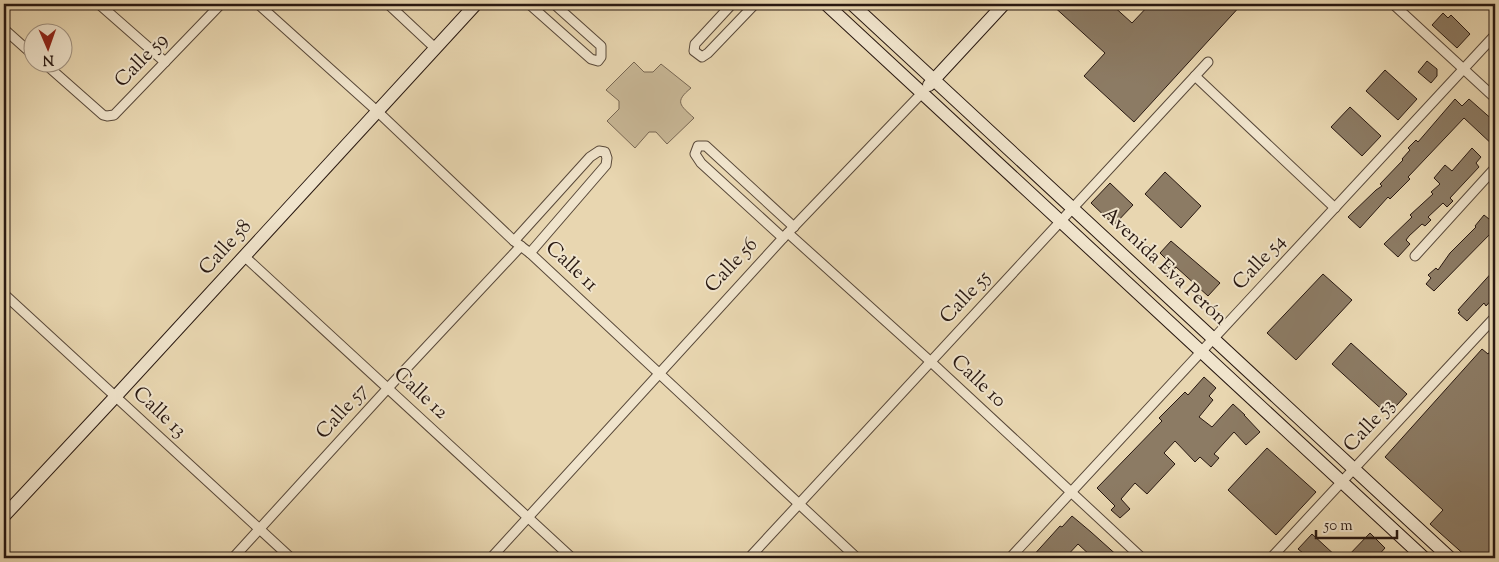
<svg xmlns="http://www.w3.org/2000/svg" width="1499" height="562" viewBox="0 0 1499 562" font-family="'Sorts Mill Goudy',serif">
<rect width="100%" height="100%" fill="#e8d6b0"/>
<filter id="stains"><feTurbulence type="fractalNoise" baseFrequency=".004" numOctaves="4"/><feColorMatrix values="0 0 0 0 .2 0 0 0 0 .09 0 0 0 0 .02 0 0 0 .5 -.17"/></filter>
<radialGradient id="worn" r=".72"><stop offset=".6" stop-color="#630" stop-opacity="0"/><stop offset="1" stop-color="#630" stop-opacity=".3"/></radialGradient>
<path fill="#c7b695" stroke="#786753" d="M634,62L644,72H653L661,64L691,88C674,102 680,105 694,118L667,144L656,132H649L635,148L607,121L619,109V101L606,90Z"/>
<g fill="#8c7b64" stroke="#281811">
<path d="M1051,4H1111L1132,23L1150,4H1242L1134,122L1084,76L1105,53Z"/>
<path d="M1443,13L1448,18L1451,15L1470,34L1457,48L1432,25Z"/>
<path d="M1427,61L1437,69V76L1431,83L1418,72Z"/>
<path d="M1385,70L1417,99L1398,120L1366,91Z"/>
<path d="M1455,99L1462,106L1469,99L1495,122V147L1464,118L1408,177L1410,179L1390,199L1388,197L1360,228L1348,217L1376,190L1382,186L1380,184L1403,160L1402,159L1410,150L1408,148L1416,140L1418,142Z"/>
<path d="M1350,107L1381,136L1362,156L1331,127Z"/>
<path d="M1472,148L1481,157L1476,163L1479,167L1450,198L1453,201L1447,207L1443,203L1428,217L1431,220L1425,226L1422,224L1409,236L1406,240L1410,244L1398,257L1384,244L1412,217L1410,215L1433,194L1431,192L1440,184L1434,178L1445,165L1452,171Z"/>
<path d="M1165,172L1201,206L1181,228L1145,194Z"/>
<path d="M1110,183L1133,205L1114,225L1091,203Z"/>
<path d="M1495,211V229L1434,291L1426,284L1431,278L1428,275L1436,268L1438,270L1450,253L1476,227L1475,226L1484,215L1489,219Z"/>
<path d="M1171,241L1220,283L1208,296L1176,267L1168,277L1158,268L1166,259L1160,253Z"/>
<path d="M1495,269V296L1486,306L1484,303L1467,321L1458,313L1460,312L1458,310Z"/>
<path d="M1323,274L1352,300L1296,360L1267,333Z"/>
<path d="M1351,343L1407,394L1388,415L1332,364Z"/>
<path d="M1495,345V558H1468L1430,524L1443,510L1385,457L1482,349L1488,354Z"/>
<path d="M1204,377L1216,388L1209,396L1213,400L1199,417L1212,427L1233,404L1245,415H1244L1260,432L1246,445L1234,432L1214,454L1219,458L1211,467L1200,457L1195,462L1175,441L1164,453L1175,464L1147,494L1135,483L1121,499L1130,509L1120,518L1111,510L1115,506L1097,488L1162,421L1159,418L1185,392L1188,395Z"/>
<path d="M1267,448L1316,492L1276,535L1228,490Z"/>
<path d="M1072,516L1091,532L1120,558H1093L1078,544L1065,558H1031L1060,526L1062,527Z"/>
<path d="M1370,533L1385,548L1376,558H1346Z"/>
<path d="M1312,534L1338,558H1309L1298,549Z"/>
</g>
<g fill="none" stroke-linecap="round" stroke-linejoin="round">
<defs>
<g id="minor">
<path d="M99,4L165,62"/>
<path d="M258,4L377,111L514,241L530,253L857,558"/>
<path d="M388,4L435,48"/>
<path d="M529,4L591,59L598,61L601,57V46L554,4"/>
<path d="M732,4L695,44L694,51L702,57L708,53L755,4"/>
<path d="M1393,4L1495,98"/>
<path d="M4,29L32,54"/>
<path d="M43,62L103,115L107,116L114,115L221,4"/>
<path d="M1195,76L1335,208"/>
<path d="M788,233L931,362L1142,558"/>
<path d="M783,238L701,163L695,154L698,146H706L794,227"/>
<path d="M514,241L590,157L599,151L605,152L607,158L606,165L530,253"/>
<path d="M244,256L572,558"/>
<path d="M1415,256L1495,168"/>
<path d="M4,294L291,558"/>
<path d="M4,554L9,558"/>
<path d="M233,558L388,388L521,246"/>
<path d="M491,558L783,238L922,93"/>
<path d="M749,558L1208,62"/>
<path d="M1010,558L1495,35"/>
<path d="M1271,558L1495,317"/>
</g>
<g id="secondary">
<path d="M826,4L1424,558"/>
<path d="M852,4L1450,558"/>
<path d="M929,85L1004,4"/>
<path d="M4,516L116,396L476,4"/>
</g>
</defs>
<use href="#minor" stroke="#584839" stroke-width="11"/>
<use href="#secondary" stroke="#281811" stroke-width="14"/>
<use href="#minor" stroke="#f0e4cc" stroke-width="9"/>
<use href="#secondary" stroke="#f0e4cc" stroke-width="12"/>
</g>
<g text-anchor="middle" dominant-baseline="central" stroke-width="4" stroke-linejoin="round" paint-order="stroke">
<g font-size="20" fill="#281811" stroke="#f0e4cc">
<text transform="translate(142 61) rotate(-46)">Calle 59</text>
<text transform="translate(226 248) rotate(-48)">Calle 58</text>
<text transform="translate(1260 263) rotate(-47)">Calle 54</text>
<text transform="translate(732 266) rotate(-47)">Calle 56</text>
<text transform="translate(571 267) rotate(43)">Calle 11</text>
<text transform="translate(1164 267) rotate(43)">Avenida Eva Perón</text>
<text transform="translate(966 298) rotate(-47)">Calle 55</text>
<text transform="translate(978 382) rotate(43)">Calle 10</text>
<text transform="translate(420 394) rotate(43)">Calle 12</text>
<text transform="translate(343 412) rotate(-48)">Calle 57</text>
<text transform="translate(159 413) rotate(43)">Calle 13</text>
<text transform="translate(1370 426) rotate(-47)">Calle 53</text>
</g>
</g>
<rect width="1499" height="562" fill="none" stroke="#e8d6b0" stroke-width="20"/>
<rect x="5" y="5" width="1489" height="552" fill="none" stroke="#281811" stroke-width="2.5"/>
<rect x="10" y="10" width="1479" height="542" fill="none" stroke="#281811"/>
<g transform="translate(48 48) rotate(178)"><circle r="24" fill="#f0e4cc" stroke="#a09281"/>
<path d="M0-4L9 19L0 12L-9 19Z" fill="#8f2418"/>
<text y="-8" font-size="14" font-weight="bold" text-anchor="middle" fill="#281811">N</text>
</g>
<path d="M1316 530v8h81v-8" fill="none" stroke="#281811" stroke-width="2.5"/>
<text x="1324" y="530" font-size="15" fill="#281811" stroke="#f0e4cc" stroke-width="4" paint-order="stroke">50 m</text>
<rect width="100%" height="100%" filter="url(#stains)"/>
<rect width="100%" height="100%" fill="url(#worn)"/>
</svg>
